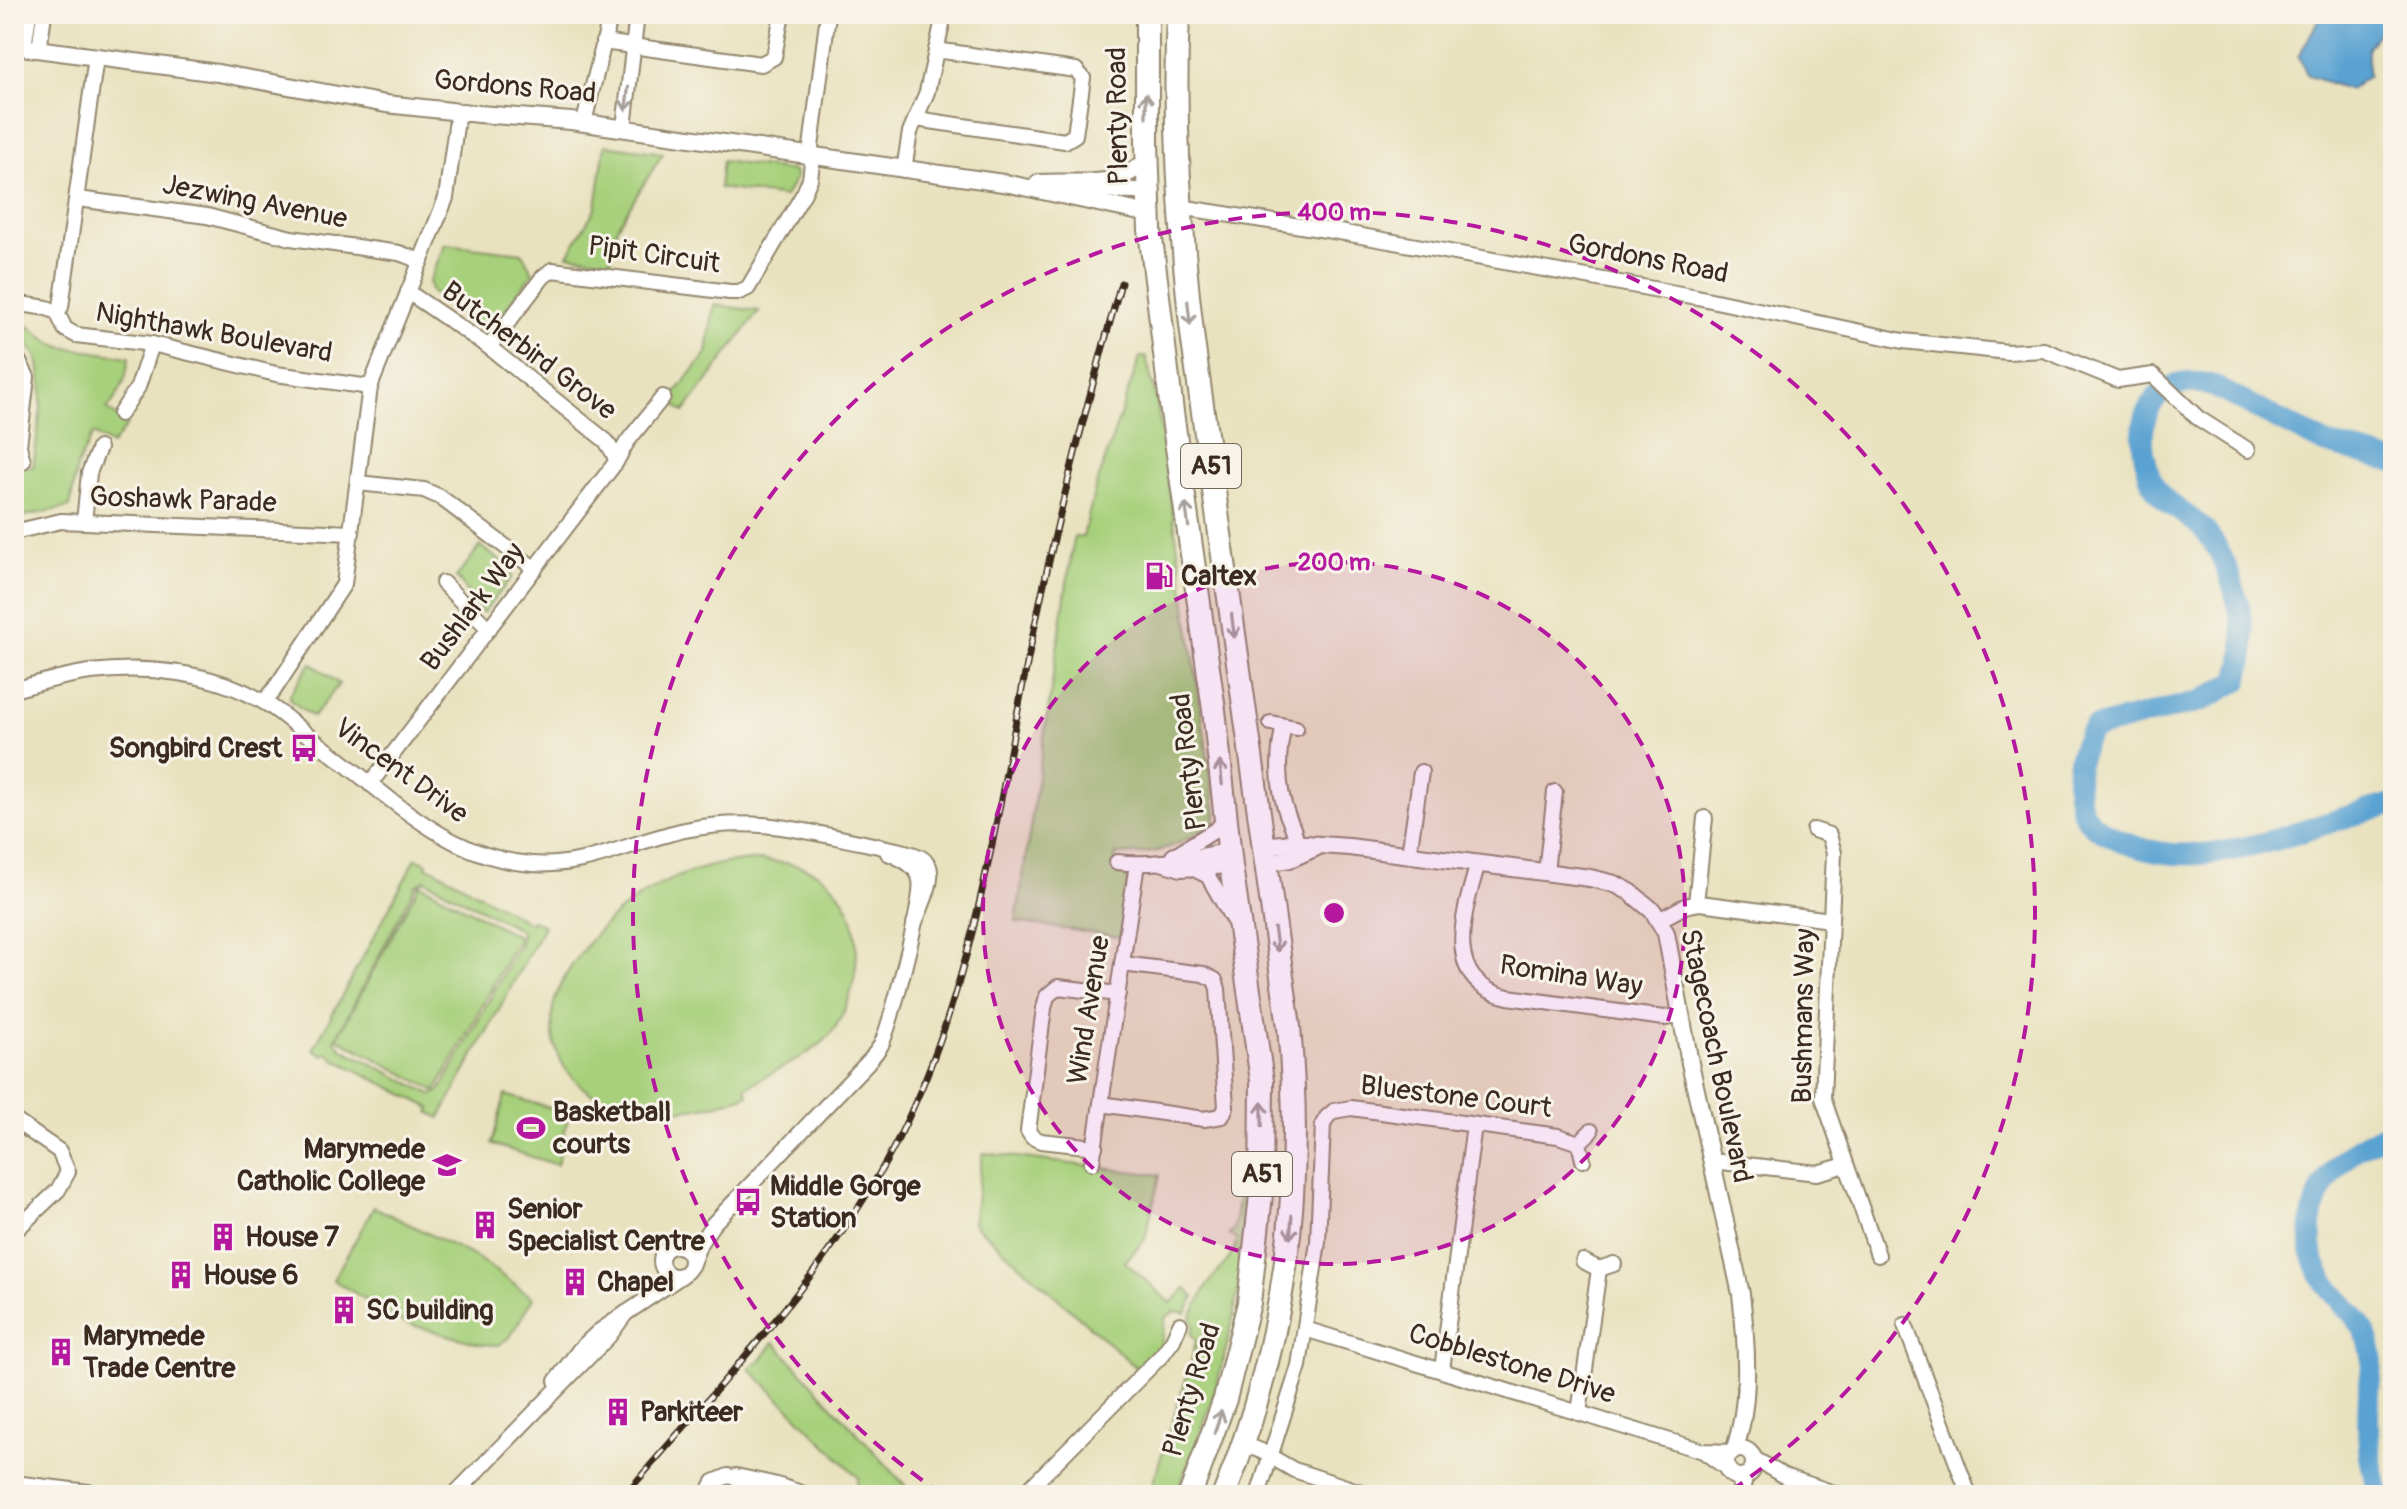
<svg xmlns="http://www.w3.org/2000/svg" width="2407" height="1509" viewBox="0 0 2407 1509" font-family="Pangolin,sans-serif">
<rect width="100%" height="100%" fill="#f7f3e8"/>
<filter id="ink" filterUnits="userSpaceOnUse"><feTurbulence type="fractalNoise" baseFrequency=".0125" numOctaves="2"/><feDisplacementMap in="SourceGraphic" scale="16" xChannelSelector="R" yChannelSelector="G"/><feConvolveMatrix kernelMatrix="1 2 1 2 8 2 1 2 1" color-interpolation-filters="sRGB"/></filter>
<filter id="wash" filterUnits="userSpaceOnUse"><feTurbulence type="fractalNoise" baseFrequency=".006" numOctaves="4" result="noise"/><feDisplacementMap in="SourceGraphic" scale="32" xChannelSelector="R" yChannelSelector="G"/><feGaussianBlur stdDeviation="1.8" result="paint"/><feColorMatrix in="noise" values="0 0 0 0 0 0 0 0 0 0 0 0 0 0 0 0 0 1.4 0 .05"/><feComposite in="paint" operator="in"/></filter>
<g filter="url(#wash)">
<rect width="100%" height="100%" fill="#e9e2bf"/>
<g fill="#a7d07c" stroke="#717d4d" stroke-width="2" fill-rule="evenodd">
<path d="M605,145L663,153L617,227L611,261L568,255L596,207Z"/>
<path d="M722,161L793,171L796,177L785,197L719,188Z"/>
<path d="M445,244L522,253L533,273L490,329L482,330L431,291L429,282Z"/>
<path d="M714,305L759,311L684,412L670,400L707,353Z"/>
<path d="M26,324L51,343L61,347L129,357C127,377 121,394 107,409L127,425L112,445L93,434L77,466L70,507L14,518V466L33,467C37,435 46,397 39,364C35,345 22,352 26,324Z"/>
<path d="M1140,357H1146L1157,403L1216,814L1215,823C1183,844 1154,857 1116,854L1114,867L1123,871L1128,880L1120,937L1016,922L1074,537H1083L1095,489Z"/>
<path d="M480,546L511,569L512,577L483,613C467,601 469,588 456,578Z"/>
<path d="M311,663L339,684L313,717L290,700V694Z"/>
<path d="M416,858L427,863L426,867L434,869L530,923L532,920L544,926L440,1118L429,1112L431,1108L334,1059L327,1052L324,1055L313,1050ZM425,880L517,928L521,932V941L440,1091L433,1095L342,1049L335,1040L416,885Z"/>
<path d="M755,860C777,862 801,863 820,875C872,908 863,993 829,1036C814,1054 768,1074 746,1087L748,1095C693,1114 608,1126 568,1072C554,1054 550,1030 553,1008C557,988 568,970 580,954C620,897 686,863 755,860Z"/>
<path d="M420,884L519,937L436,1091L337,1038Z"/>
<path d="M505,1095L569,1113L557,1165L492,1144Z"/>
<path d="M983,1153L1160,1175L1145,1239L1125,1262L1171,1303L1186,1288L1194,1297L1186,1313L1175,1311L1165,1318L1161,1347L1139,1370L973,1223Z"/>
<path d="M1240,1185L1250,1187C1244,1293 1220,1398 1175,1495H1149L1191,1363L1196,1340L1191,1334L1194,1326L1191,1317C1197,1305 1202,1293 1210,1282C1219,1268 1236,1257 1236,1239L1229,1235L1234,1229Z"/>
<path d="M374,1207L476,1257L533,1298L510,1337L498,1345L480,1344L405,1323L333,1280Z"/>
<path d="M774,1342L914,1495L856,1494L858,1477L749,1368L761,1360Z"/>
</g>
<path fill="#5aa2d1" stroke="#4a6678" stroke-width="2" d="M2322,14H2391L2368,48V76L2350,90L2308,76L2298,57Z"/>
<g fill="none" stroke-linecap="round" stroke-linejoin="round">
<g stroke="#5aa2d1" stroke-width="22">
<path d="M2393,462L2324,443L2211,385C2153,372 2132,420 2148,469C2149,474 2151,482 2154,486C2165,505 2185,512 2200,526C2227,551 2245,615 2244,651C2244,661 2240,672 2238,681L2201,701L2094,728C2077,748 2074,779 2080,804C2084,822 2097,828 2113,837C2203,884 2304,824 2393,804"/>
<path d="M2380,1495C2367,1461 2367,1429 2369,1393C2370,1379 2374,1363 2371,1350C2366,1322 2347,1310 2331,1290C2295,1247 2310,1188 2350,1154C2363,1144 2378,1137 2393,1130"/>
</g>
</g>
</g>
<g filter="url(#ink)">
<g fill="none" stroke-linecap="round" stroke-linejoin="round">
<defs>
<g id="minor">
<path d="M603,42L761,64L774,57L782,14"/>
<path d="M24,47L29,14"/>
<path d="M39,50L44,14"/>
<path d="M916,119L1065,141L1075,135L1083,78L1076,70L936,50"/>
<path d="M584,122L611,14"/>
<path d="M624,128L637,14"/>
<path d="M810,155L828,14"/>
<path d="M904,170L910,132L927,92L942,24"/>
<path d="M78,199L207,216L291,238L399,253L421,261"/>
<path d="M1180,207L1345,233L1697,297L1903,341L2008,352L2044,350L2118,380L2153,375L2198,418L2248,450"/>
<path d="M14,303L47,308L57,312L65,329L76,335L152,344L276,374L370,387"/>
<path d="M57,312L61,307L96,57"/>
<path d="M489,347L543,277L552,270L730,292H739L748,288L804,193L810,179L813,155"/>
<path d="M14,352L27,377L19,446L23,461"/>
<path d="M120,414L138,387L152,344"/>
<path d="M616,462L627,442L663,397"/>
<path d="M358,483L424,490L440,497L535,569"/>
<path d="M84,522L89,473L99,448"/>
<path d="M14,532L61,521L352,533"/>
<path d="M443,583L489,629"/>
<path d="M14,690C39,683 65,675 91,672C146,665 212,672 262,701C277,709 291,722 305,733C332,754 360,775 387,797C431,831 474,860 532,864C588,868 632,841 685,830C752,816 800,830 864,843C932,858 946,852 914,924"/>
<path d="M264,702L274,690L344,584L370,387L446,198L458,112"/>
<path d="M1271,723L1296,728"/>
<path d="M1284,726C1277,753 1277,787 1287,814C1291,825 1296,831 1296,844"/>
<path d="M370,784L616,462L614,454L606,441L489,347L408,292"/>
<path d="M1814,830L1829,835L1834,853L1823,1098L1878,1255"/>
<path d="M1409,854L1421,772"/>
<path d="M1173,856L1217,829L1226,819"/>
<path d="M1117,862C1154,867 1193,857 1229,851"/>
<path d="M1161,863L1181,869L1231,866"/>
<path d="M1478,863C1464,912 1440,982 1508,997L1664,1018L1682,1016"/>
<path d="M1192,868L1208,876L1233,920"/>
<path d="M1546,872L1555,792"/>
<path d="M1696,903L1705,818"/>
<path d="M1659,920L1685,906L1700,903L1831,920"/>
<path d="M1101,1104L1204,1119L1222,1116L1226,1107L1218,989L1215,980L1203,974L1122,964"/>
<path d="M14,1120L59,1151L68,1172L58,1190L14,1232"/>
<path d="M1095,1147L1041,1141L1032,1137L1028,1131L1044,1008L1047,996L1058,987L1118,994"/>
<path d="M1583,1160L1579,1143L1591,1131"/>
<path d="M1712,1161L1817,1173L1846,1165"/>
<path d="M1092,1163L1137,864"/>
<circle cx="676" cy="1261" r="15"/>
<path d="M1583,1261L1599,1269L1614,1264"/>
<path d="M691,1266L700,1243L713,1224L870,1060C874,1055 878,1050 881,1045C891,1023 924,899 920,880C917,865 900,858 888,853"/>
<path d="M1905,1325L1969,1495"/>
<path d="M1305,1329L1703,1451L1733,1452"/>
<path d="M1442,1370L1474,1125"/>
<path d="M556,1381L580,1349L598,1332L683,1275"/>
<path d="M1579,1413L1599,1269"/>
<path d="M1244,1444L1261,1451L1294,1470L1370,1495"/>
<path d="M1707,1454L1728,1469"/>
<path d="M1753,1458L1784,1476L1840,1495"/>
<path d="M736,1476L777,1485L807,1495"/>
<path d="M14,1483L113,1495"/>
<path d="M454,1495L609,1336L626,1313"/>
<path d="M707,1495L714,1482L728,1476L744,1480L754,1495"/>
<path d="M1023,1495L1162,1355L1173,1340L1180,1324"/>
<path d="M1258,1495L1299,1366L1318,1242L1323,1124L1327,1117L1334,1111L1351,1108L1558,1136L1579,1143"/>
</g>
<g id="tertiary">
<path d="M14,46L218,73L386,104L479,114L571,121L1010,184L1149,214"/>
<path d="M1038,183C1082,180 1110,191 1147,161"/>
<path d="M1076,187L1149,192"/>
<path d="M1263,846L1291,843L1349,847L1590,878L1615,884L1630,892L1653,911L1666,933L1690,1063L1741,1294C1747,1344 1751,1403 1734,1451"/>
<path d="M1265,863L1290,859L1317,847"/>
<circle cx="1740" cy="1463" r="14"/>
<path d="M1739,1495L1745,1476"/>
</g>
<g id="trunk">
<path d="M1147,14V144L1150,230L1172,412L1214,710L1231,866L1262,1081L1261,1195L1249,1303L1225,1399L1190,1495"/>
<path d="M1178,14C1173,124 1180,232 1193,341L1289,1027C1304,1191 1286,1342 1224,1495"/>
</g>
</defs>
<use href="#minor" stroke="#92866e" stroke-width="18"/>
<use href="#tertiary" stroke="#92866e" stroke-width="20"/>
<use href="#trunk" stroke="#92866e" stroke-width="26"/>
<use href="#minor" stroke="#fff" stroke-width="14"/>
<use href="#tertiary" stroke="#fff" stroke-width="16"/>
<use href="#trunk" stroke="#fff" stroke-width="22"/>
<defs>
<path id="rail" d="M625,1495C719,1384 827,1275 895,1145C971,998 993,835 1025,674C1051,542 1084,412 1121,283"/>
</defs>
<use href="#rail" stroke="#3b2a1e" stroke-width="7"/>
<use href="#rail" stroke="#f7f3e8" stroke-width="4" stroke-dasharray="12" stroke-linecap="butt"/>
</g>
<defs><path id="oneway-shaft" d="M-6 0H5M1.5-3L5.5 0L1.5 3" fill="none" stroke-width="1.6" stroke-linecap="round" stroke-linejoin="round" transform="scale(2)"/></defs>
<g stroke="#a79f9a">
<use href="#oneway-shaft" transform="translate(627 99) rotate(97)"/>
<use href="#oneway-shaft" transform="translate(1146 105) rotate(-90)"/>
<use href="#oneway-shaft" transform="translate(1189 313) rotate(84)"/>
<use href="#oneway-shaft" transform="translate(1187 515) rotate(-98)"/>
<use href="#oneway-shaft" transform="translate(1233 626) rotate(83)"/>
<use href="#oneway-shaft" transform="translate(1221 773) rotate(-96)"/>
<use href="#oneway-shaft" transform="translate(1276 940) rotate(82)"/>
<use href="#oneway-shaft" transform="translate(1262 1114) rotate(-91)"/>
<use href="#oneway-shaft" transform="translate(1291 1227) rotate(94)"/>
<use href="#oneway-shaft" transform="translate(1218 1422) rotate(-72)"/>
</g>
</g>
<circle cx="1334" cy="913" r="351" fill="#b5179e" fill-opacity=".12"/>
<g fill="none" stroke="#b5179e" stroke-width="4" stroke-dasharray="14 10">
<circle cx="1334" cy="913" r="351"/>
<path d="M942 1494A701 701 0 1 1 1726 1494"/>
</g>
<defs>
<symbol id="fuel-bare" viewBox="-9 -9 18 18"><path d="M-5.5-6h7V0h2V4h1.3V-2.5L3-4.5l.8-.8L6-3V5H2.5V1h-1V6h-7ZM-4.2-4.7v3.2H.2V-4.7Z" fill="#b5179e" stroke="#f7f3e8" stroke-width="2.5" paint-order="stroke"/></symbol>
<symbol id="bus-bare" viewBox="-9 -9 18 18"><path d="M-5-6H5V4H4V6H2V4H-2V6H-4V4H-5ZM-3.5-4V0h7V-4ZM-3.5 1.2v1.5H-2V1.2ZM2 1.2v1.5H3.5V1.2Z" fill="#b5179e" stroke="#f7f3e8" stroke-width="2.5" paint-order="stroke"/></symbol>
<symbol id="stadium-bare" viewBox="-9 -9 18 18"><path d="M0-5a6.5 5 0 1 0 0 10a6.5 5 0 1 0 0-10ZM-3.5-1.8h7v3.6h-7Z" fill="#b5179e" stroke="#f7f3e8" stroke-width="2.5" paint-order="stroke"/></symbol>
<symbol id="school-bare" viewBox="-9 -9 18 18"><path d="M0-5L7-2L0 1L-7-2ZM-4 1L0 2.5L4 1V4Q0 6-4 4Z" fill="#b5179e" stroke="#f7f3e8" stroke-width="2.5" paint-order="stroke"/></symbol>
<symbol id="building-bare" viewBox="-9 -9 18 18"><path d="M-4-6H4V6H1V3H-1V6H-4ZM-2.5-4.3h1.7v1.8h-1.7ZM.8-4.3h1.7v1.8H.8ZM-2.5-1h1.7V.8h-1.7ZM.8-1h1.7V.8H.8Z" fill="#b5179e" stroke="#f7f3e8" stroke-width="2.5" paint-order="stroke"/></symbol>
</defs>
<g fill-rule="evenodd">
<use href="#fuel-bare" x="1139" y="556" width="40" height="40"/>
<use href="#bus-bare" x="284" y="728" width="40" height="40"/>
<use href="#stadium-bare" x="511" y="1108" width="40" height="40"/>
<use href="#school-bare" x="427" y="1145" width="40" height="40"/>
<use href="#bus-bare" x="728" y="1182" width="40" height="40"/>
<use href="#building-bare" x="465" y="1205" width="40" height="40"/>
<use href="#building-bare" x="203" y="1217" width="40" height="40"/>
<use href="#building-bare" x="161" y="1255" width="40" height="40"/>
<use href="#building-bare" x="555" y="1262" width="40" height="40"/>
<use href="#building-bare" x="324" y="1290" width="40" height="40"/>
<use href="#building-bare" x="41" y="1332" width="40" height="40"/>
<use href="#building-bare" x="598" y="1392" width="40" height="40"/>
</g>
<g text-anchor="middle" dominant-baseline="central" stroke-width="6" stroke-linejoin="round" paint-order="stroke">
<g fill="#f7f3e8" stroke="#73665b" stroke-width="2">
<rect x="1181" y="444" width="60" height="44" rx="6"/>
<rect x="1232" y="1152" width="60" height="44" rx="6"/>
</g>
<g font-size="26" font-weight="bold" fill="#3b2a1e">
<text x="1211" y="466">A51</text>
<text x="1262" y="1174">A51</text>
</g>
<g font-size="28" fill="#3b2a1e" stroke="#f7f3e8">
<text transform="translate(515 87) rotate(5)">Gordons Road</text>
<text transform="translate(1118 116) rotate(-91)">Plenty Road</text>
<text transform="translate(255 202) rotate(11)">Jezwing Avenue</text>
<text transform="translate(654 255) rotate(8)">Pipit Circuit</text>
<text transform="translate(1648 259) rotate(11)">Gordons Road</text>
<text transform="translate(214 333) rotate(10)">Nighthawk Boulevard</text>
<text transform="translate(529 351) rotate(37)">Butcherbird Grove</text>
<text transform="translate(183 500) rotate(2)">Goshawk Parade</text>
<text transform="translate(473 607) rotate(-53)">Bushlark Way</text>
<text transform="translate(1189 762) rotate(-97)">Plenty Road</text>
<text transform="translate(401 771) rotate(36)">Vincent Drive</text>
<text transform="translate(1571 976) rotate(9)">Romina Way</text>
<text transform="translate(1089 1010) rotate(-81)">Wind Avenue</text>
<text transform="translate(1804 1016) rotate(-89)">Bushmans Way</text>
<text transform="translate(1716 1056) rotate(78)">Stagecoach Boulevard</text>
<text transform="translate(1456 1097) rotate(7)">Bluestone Court</text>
<text transform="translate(1512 1364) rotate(17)">Cobblestone Drive</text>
<text transform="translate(1192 1390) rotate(-73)">Plenty Road</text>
</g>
<g font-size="28" font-weight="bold" fill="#3b2a1e" stroke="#f7f3e8" text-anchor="start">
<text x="1181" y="576">Caltex</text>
<text x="282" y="748" text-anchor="end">Songbird Crest</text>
<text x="553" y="1112">Basketball<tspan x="553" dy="32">courts</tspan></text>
<text x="425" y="1149" text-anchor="end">Marymede<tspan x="425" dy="32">Catholic College</tspan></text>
<text x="770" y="1186">Middle Gorge<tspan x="770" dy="32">Station</tspan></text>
<text x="507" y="1209">Senior<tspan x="507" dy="32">Specialist Centre</tspan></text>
<text x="245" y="1237">House 7</text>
<text x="203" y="1275">House 6</text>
<text x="597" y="1282">Chapel</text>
<text x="366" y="1310">SC building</text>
<text x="83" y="1336">Marymede<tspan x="83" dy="32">Trade Centre</tspan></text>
<text x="640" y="1412">Parkiteer</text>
</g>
</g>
<circle cx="1334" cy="913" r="12" fill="#b5179e" stroke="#f7f3e8" stroke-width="4"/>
<g font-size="24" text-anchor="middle" font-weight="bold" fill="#b5179e" stroke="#f7f3e8" stroke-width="6" stroke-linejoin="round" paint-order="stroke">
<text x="1334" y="220">400 m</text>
<text x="1334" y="570">200 m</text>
</g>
<rect width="2407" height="1509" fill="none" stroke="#f7f3e8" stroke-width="48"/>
</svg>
